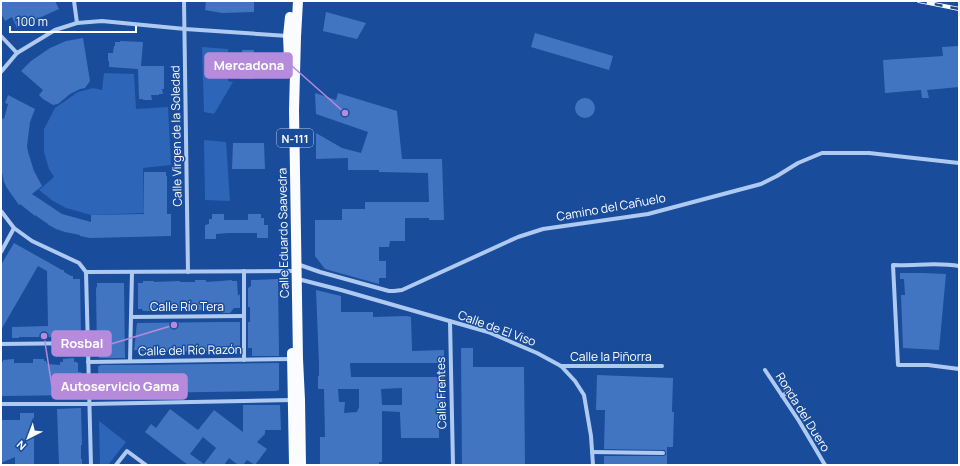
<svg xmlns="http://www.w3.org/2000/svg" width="960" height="466" viewBox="0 0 960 466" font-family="Manrope,sans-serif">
<rect width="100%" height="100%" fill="#194c9b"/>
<g fill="#2d65b8">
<path d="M202,47L228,49V81L233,82L214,114L204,112Z"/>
<path d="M104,73L134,74L136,109L168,107L171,165L143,168L144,213L91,215L66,208L53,201L39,190L54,177L49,169L44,152V129L55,108L78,92L93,88L102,90Z"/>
<path d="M204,140L226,142L230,201L205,200Z"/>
<path d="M99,421L126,442L108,465H100Z"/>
</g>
<g fill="#4275c1" fill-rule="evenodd">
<path d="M1,1H55L59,9L17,28L12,17L5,21L1,13Z"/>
<path d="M206,1H254V12L222,13L205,10Z"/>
<path d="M326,12L366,23L357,39L323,31Z"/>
<path d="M535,33L613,56L609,70L531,47Z"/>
<path d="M83,38L90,81L85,88L80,89L70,94L58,104L53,105L43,99L39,95L43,90L21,71L31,61L50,48L66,41Z"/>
<path d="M120,41L143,42L141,66H164V89H162L163,94H159V95H151L152,100H143V99H139L138,69L109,67V61H108V53H113L114,46H115V42H120Z"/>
<path d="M959,46V87L927,90L929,98H922L921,90L885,93L883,60L943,56L942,47Z"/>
<path d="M242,50H254V55H265V59L267,60L266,75H254V79H241Z"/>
<path d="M315,93L336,100L338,93L397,111L402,159H442L444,220H429V218H405V241H390L389,247H379V261H386V278H379V284L325,269L315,256V220H342V209H365V202H429L428,173L379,172V170H348V158L316,159V133L342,148L361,153L368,132L316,114Z"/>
<path d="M8,95L35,109L30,122L27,146L28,152L34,171L42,186L32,194L62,214L91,222V215L144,214V172H166V176H167V214H171V236L90,238L80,236V235L65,232L56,229L47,224H48L35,215V216L20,204L19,205L7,188L4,182L1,167V118L4,119L8,104L5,103Z"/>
<circle cx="585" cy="108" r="10"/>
<path d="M233,143H264L265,169H232Z"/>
<path d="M212,214H224V220H248V214H261V218H264V225H268V238H257V233H229L216,234V239H205V225L209,224V219H212Z"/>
<path d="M14,243L62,270H64V272L71,276H73V279H80L81,336L63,337H19V338H12V327L48,326L47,271L38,266L1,330V265Z"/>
<path d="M900,273H923L946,274L939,350L903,348L901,295H905L904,279H900Z"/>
<path d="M278,279L279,356H252V348H248V322H250V307H248V288L251,286V280Z"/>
<path d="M195,280H206V282L221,281L232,280V281H237L238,296L240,294V308H234L230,313H222V310L143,311L142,309H138V283H143V281H154V282L180,281V282H195Z"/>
<path d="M97,283H124L125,358H99L98,352L97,351L96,288L97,287Z"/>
<path d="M316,290L341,296V312H373V317L407,316L411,317L412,351L444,350V363H350L351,377H444L445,411H439V438H401L400,412L382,411V462H379V465H320V437H325L324,389H318V376H319V364ZM402,388V405H382L381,389ZM338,389H359V407L357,412L344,413L345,402H339Z"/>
<path d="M220,322H240V349H235L234,350L153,352L134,350L137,323Z"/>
<path d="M461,348H473V367H524L525,465H462Z"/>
<path d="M74,358V362H77V363H78V372H81L82,392L79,395L1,396V363L2,362H3V360L14,359V363H33V359H44V361H46L47,364L60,365V362H63V359Z"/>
<path d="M279,363V390L276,391L141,393L121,394V392L99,393L98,366H100V365H144Z"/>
<path d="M597,375L673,378L672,412H674L673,447H667V465H604V456H663L666,455V453L665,450H663L604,449L605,410H596Z"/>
<path d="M243,405H280L281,430H265V434L257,442L267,449L255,465L247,460L243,465H238L229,458L224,465H188L145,432L151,424L156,428L170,409L198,430L214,410L243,432ZM203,437L216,448L204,464L190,454Z"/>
<path d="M81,408L82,445H81V459H82V465H59L57,409Z"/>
<path d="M20,413H34V465H15V457L1,463V420H20Z"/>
</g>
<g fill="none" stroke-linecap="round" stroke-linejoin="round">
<g stroke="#afcaf1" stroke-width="4">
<path d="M74,1L77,23"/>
<path d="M184,1L188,272"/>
<path d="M1,36L17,53"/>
<path d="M1,72L17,53L55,30L77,23L102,21L185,29L288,36"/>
<path d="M1,211L14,228L32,241L79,263L86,272L91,465"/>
<path d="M1,252L14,228"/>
<path d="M297,264L320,272L389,291H394L402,290L518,237L543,229L648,214L761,184L777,176L798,163L822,153H869L959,163"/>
<path d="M959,266C937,262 915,266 893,265L898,365H928L959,369"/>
<path d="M86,272L291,271"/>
<path d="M298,279L341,290L488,332L537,353L561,366L575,381L584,395L591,436L593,465"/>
<path d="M131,317L244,316"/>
<path d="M450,321L453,465"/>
<path d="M1,344L87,343"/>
<path d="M244,360V271"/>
<path d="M130,361L132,272"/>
<path d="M88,362L291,359"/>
<path d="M561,366H662"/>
<path d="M765,370L799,421L825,465"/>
<path d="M782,396L791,390"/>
<path d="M1,404H89L292,400"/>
<path d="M592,452L663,453"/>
<path d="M116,465L127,451L146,465"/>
</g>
<g stroke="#fafcff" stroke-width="10">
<path d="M298,1L296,37L294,110L298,359L300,400L301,465"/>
<path d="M289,59L288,36L290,17"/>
<path d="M292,353L294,465"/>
</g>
<defs>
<path id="rail" d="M919,1L959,9"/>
</defs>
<use href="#rail" stroke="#fff" stroke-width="4"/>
<use href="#rail" stroke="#194c9b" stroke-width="2.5" stroke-dasharray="8" stroke-linecap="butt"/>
</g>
<g text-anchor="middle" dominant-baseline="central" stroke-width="3" stroke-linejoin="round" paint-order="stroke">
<rect fill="#194c9b" stroke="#bac9e1" stroke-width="1" x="277" y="129" width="36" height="18" rx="3"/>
<g font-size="11" font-weight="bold" fill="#fff">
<text x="295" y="138">N-111</text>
</g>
<g font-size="12" fill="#fff" stroke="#194c9b">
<text transform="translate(176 136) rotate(-91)">Calle Virgen de la Soledad</text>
<text transform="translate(611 207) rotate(-10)">Camino del Cañuelo</text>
<text transform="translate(283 233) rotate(-91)">Calle Eduardo Saavedra</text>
<text x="187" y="306">Calle Río Tera</text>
<text transform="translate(497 328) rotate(20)">Calle de El Viso</text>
<text transform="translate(190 350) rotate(-1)">Calle del Río Razón</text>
<text x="611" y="356">Calle la Piñorra</text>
<text transform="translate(441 393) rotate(-91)">Calle Frentes</text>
<text transform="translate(803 412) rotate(58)">Ronda del Duero</text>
</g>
</g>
<path fill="none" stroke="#b68bdc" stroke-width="1.5" d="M345 113L292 66M174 325L111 344M44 336L52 387"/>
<g fill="#b68bdc" stroke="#194c9b" stroke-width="1.5">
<circle cx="345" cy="113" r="4"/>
<circle cx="174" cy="325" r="4"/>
<circle cx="44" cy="336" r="4"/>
</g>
<g fill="#b68bdc" stroke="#b68bdc" stroke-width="1.5">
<rect x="205" y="53" width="87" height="25" rx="4"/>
<rect x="52" y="331" width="59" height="25" rx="4"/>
<rect x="52" y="374" width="135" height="25" rx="4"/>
</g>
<g font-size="13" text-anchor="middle" font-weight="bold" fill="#fff">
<text x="249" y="70">Mercadona</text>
<text x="82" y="348">Rosbal</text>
<text x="120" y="391">Autoservicio Gama</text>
</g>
<rect width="960" height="466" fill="none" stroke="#ffffff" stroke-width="4"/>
<g transform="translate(28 438) rotate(222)" stroke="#194c9b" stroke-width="3" paint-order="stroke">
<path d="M0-3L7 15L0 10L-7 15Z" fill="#ffffff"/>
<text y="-6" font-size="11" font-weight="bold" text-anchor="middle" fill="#ffffff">N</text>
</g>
<path d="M10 26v6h126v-6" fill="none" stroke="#ffffff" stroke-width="2"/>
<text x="16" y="26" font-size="12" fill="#ffffff" stroke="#194c9b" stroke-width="3" paint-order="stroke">100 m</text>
</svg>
